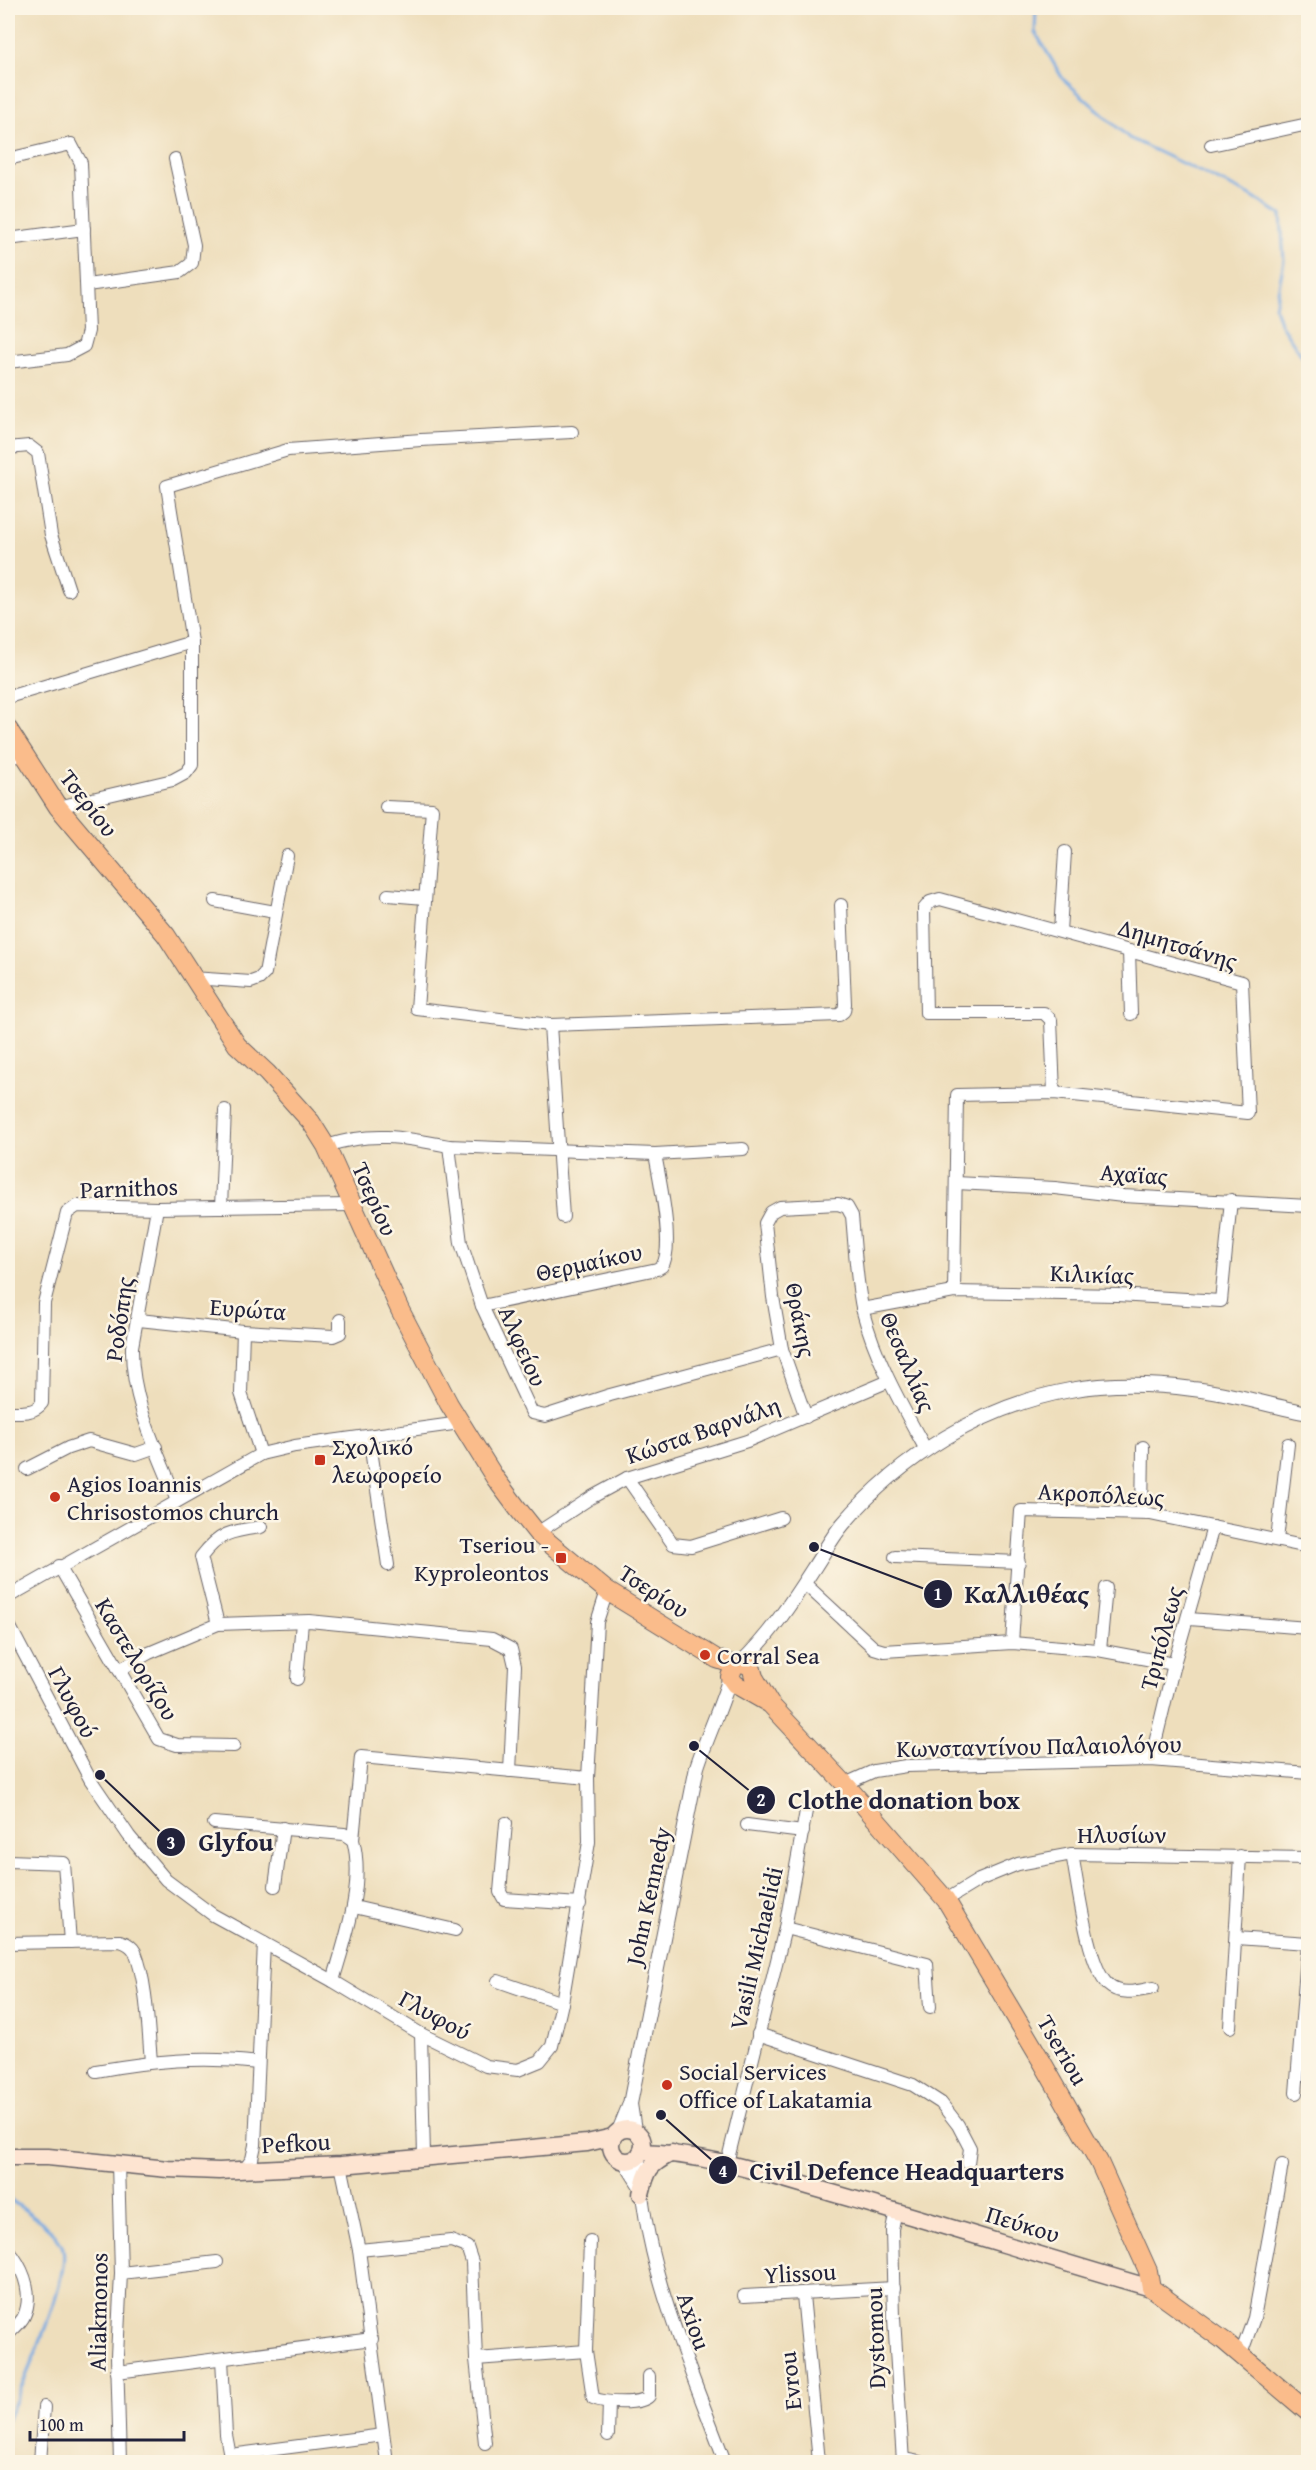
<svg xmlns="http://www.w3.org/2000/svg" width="1316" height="2470" viewBox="0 0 1316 2470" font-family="'Gentium Book Plus',serif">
<rect width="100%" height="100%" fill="#fcf5e5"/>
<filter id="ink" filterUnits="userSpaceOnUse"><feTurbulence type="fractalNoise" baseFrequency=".0167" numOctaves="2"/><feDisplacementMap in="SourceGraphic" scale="12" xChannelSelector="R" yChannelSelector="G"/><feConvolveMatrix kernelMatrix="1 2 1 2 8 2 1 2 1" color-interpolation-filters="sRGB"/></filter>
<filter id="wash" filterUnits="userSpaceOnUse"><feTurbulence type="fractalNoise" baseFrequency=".008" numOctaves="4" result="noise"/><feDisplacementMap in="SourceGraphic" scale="24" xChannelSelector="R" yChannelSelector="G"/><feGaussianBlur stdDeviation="1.35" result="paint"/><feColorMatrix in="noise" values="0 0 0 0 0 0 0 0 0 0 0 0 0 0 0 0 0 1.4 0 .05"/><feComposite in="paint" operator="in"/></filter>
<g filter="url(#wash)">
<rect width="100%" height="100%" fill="#eedebc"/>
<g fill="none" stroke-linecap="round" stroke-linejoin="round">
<g stroke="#76a9e2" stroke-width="3">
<path d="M1036,8L1035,32L1063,79L1129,138L1249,195L1281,215L1284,261L1275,307L1280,323L1308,365"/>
<path d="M8,2198C25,2211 53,2226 62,2246C74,2271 20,2390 8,2419"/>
</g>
</g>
</g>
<g filter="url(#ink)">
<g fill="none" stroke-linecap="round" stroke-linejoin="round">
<defs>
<g id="minor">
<path d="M1211,145L1308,124"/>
<path d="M8,159L71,144L81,163L88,331L84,346L67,355L8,362"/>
<path d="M8,239L84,229"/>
<path d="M87,285L180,272L192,263L194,245L175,159"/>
<path d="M8,448L29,446L38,453L51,535L69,590"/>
<path d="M8,697L192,642"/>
<path d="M8,758L23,755"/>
<path d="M58,807L173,780L186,773L192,765V642L167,486L288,450L421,440L572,432"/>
<path d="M386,807L432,809L417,1009L550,1025L839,1015L844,1011L845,1004L841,905"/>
<path d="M388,895L425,898"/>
<path d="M215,901L275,912"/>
<path d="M1060,931L1065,852"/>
<path d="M1129,951L1131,1014"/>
<path d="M192,978L251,982L259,979L265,973L287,856"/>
<path d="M550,1025L563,1217"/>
<path d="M326,1146C371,1131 403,1137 449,1146L655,1154L743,1149"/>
<path d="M449,1146L461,1243L482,1306L532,1413L545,1416L610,1395L782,1349"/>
<path d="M956,1183L1055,1188L1123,1196L1308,1206"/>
<path d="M221,1207L225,1110"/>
<path d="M157,1208L132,1347C131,1401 158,1452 177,1501"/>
<path d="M954,1292L957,1095L1054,1093L1248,1113L1242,982L940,899L930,902L924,909L926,1013H1044L1051,1020L1054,1093"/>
<path d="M482,1306L657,1269L662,1266C675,1248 659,1177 655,1154"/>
<path d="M862,1309L954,1292L1117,1295L1221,1301L1231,1200"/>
<path d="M139,1320L243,1331L333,1336L340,1333V1320"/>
<path d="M243,1331L241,1393L261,1454"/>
<path d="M8,1412C20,1412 34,1414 42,1403L44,1303L67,1213L77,1206L157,1208L351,1205"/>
<path d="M806,1417L782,1349L773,1297L765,1223L771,1212L780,1207L838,1204L847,1207L852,1216C855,1247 856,1281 863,1312C876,1361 902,1406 926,1450"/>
<path d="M369,1436L388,1565"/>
<path d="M27,1469L68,1448L89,1441L136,1454L156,1447"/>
<path d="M627,1478L673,1544L691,1546L781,1518"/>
<path d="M1142,1513L1143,1447"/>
<path d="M537,1533L592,1497L627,1478L747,1441L889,1381"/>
<path d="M1277,1540L1288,1444"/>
<path d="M895,1557L1019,1562"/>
<path d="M59,1566L159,1739L177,1745L234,1746"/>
<path d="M804,1583L874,1648L884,1651L1012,1643L1098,1650L1174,1664"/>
<path d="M8,1597L261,1454L295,1446L460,1423"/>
<path d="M1189,1619L1308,1628"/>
<path d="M8,1623L90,1779L129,1836L166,1880L213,1915L333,1981L421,2034L486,2066L518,2070L540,2061L552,2046L562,2003L589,1842L588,1778L597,1622L607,1591"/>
<path d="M218,1624L201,1557C220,1532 232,1531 261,1527"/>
<path d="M1012,1643L1021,1511L1150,1514L1308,1547"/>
<path d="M1100,1650L1106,1588"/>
<path d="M119,1670L149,1653L218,1624L309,1621L492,1639L511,1649L515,1666L510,1771"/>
<path d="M297,1679L302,1622"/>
<path d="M1151,1760L1174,1664L1213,1527"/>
<path d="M845,1784L874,1771L906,1766L1151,1760L1308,1773"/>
<path d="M214,1823L344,1834L353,1840"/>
<path d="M506,1823L500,1892L504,1899L580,1904"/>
<path d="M747,1825L803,1832"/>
<path d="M1072,1854C1078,1884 1087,1965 1108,1985C1120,1996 1138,1991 1153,1988"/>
<path d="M8,1861L64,1863L70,1942"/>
<path d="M275,1886L283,1828"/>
<path d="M946,1900L979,1880L1018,1864L1072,1854L1308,1858"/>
<path d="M354,1907L455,1930"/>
<path d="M785,1928L927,1964L930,2007"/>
<path d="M1236,1938L1308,1943"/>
<path d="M8,1943L120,1941C127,1943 132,1946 135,1952C147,1982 148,2029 151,2061"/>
<path d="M333,1981C345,1939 365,1884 353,1840L361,1757L588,1778"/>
<path d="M498,1981L562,2003"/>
<path d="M1230,2027L1240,1856"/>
<path d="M421,2034L424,2156"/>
<path d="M758,2034L913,2085L941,2103L958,2125L970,2148L968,2163"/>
<path d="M96,2071C151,2061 202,2056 258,2063"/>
<path d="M1296,2093L1308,1943"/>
<path d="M639,2155C642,2263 688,2362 725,2462"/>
<path d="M623,2160L640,2187"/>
<path d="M118,2163L121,2273L117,2356L120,2462"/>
<path d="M727,2163L785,1928L806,1811"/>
<path d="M341,2165L359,2250L387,2462"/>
<path d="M245,2169L252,2159L255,2145L264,1943"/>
<path d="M896,2211L892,2229L894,2318L903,2462"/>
<path d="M590,2241L586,2351L593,2398C604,2403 641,2405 649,2396V2376"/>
<path d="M359,2250L451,2241L467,2247L472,2262L476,2359L485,2443"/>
<path d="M121,2273L217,2262"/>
<path d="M803,2295L819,2462"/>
<path d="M744,2296L894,2288"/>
<path d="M8,2334C13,2329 21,2323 24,2316C33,2296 25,2273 13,2256"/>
<path d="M1241,2354L1254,2318L1282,2165"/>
<path d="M222,2359L226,2435L231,2461"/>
<path d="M476,2359L586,2351"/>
<path d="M117,2372L372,2339"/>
<path d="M608,2435L609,2402"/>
<path d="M230,2455L383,2435"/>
<path d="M903,2459L919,2462"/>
<path d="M40,2462L44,2407"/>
</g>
<g id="tertiary">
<path d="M741,1663C769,1636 792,1602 813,1569C823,1554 832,1537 843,1524C901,1456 983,1406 1070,1390C1109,1383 1154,1384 1193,1389C1232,1393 1270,1406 1308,1413"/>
<path d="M630,2104L634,2130"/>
<path d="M619,2131L630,2104L697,1767C707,1736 721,1708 730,1677"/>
</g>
<g id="secondary">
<circle cx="627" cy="2145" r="16"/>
<path d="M641,2152C706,2153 769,2175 832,2193C938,2223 1044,2257 1151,2288"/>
<path d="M8,2157H48L168,2169L219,2171L341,2165L587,2143L613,2137"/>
<path d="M641,2194C647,2169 649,2165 672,2153"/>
</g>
<g id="primary">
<path d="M8,729L58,807L166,935L237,1045L267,1073L311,1122L326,1146L400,1310L449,1404L495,1478L518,1509L537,1533L607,1591L717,1659L735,1665"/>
<path d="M770,1704L735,1684L730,1677L734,1666L741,1663L751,1666L754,1677L770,1704L845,1784L946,1900L1041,2060L1099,2162L1148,2271L1151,2288L1223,2340L1308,2412"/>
</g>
</defs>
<use href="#minor" stroke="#696468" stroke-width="14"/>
<use href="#tertiary" stroke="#696468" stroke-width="16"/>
<use href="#secondary" stroke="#696468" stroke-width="19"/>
<use href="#primary" stroke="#696468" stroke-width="20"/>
<use href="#minor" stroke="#fff" stroke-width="12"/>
<use href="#tertiary" stroke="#fff" stroke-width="14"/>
<use href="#secondary" stroke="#fde4d1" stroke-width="16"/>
<use href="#primary" stroke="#fabc8b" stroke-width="18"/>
</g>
</g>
<g fill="#c8321e" stroke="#fcf5e5" stroke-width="2">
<rect x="314" y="1454" width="12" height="12" rx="3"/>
<circle cx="55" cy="1497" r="6"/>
<rect x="555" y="1552" width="12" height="12" rx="3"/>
<circle cx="705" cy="1655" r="6"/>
<circle cx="667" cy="2085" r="6"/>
</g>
<g text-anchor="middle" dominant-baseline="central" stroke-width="5" stroke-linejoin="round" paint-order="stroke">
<g font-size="24" fill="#22223b" stroke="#fcf5e5">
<text transform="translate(89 803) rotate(52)">Τσερίου</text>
<text transform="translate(1178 944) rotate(17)">Δημητσάνης</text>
<text transform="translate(1134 1174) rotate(4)">Αχαϊας</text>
<text transform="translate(129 1188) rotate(-2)">Parnithos</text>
<text transform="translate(375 1199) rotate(66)">Τσερίου</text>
<text transform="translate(589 1262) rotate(-12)">Θερμαίκου</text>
<text transform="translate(1092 1274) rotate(2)">Κιλικίας</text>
<text transform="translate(248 1309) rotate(4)">Ευρώτα</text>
<text transform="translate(119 1319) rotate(-82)">Ροδόπης</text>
<text transform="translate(801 1320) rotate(79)">Θράκης</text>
<text transform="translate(523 1346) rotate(66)">Αλφείου</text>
<text transform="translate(908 1362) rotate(67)">Θεσαλλίας</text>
<text transform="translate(703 1430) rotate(-19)">Κώστα Βαρνάλη</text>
<text transform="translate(1101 1494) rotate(3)">Ακροπόλεως</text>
<text transform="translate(654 1591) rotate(33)">Τσερίου</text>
<text transform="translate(1161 1638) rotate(-75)">Τριπόλεως</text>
<text transform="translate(137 1659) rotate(59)">Καστελορίζου</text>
<text transform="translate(73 1702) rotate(62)">Γλυφού</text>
<text transform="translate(1039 1746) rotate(-1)">Κωνσταντίνου Παλαιολόγου</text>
<text x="1122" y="1834">Ηλυσίων</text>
<text transform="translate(648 1896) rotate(-78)">John Kennedy</text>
<text transform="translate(756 1948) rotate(-77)">Vasili Michaelidi</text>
<text transform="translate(435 2015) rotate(29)">Γλυφού</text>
<text transform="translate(1063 2050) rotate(60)">Tseriou</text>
<text transform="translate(296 2143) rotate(-3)">Pefkou</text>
<text transform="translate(1023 2224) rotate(17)">Πεύκου</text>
<text transform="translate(800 2273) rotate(-3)">Ylissou</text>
<text transform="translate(98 2312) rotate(-89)">Aliakmonos</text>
<text transform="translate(694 2321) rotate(71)">Axiou</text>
<text transform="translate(875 2338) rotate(-92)">Dystomou</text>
<text transform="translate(790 2381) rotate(-96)">Evrou</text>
</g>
<g font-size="24" fill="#22223b" stroke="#fcf5e5" text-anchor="start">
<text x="332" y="1446">Σχολικό<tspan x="332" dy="28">λεωφορείο</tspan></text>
<text x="67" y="1483">Agios Ioannis<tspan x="67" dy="28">Chrisostomos church</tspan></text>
<text x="549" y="1544" text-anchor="end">Tseriou -<tspan x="549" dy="28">Kyproleontos</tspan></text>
<text x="717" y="1655">Corral Sea</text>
<text x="679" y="2071">Social Services<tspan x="679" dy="28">Office of Lakatamia</tspan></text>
</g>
</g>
<path fill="none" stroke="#22223b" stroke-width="2" d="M814 1547L938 1594M694 1746L761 1800M100 1775L171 1842M661 2115L723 2170"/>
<g fill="#22223b" stroke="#fcf5e5" stroke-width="2">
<circle cx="814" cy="1547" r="6"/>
<circle cx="694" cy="1746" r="6"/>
<circle cx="100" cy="1775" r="6"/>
<circle cx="661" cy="2115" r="6"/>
<circle cx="938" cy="1594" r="15"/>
<circle cx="761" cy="1800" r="15"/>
<circle cx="171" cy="1842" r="15"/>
<circle cx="723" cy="2170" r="15"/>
</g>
<g font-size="18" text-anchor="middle" font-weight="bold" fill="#fff">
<text x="938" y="1600">1</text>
<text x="761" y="1806">2</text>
<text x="171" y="1849">3</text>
<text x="723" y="2177">4</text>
</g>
<g font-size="26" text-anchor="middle" font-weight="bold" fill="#22223b" stroke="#fcf5e5" stroke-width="5" stroke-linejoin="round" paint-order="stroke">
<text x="1027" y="1603">Καλλιθέας</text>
<text x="904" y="1809">Clothe donation box</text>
<text x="236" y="1851">Glyfou</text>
<text x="907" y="2180">Civil Defence Headquarters</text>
</g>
<rect width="1316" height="2470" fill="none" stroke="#fcf5e5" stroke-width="30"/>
<path d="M30 2431v9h154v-9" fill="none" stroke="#22223b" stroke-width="3"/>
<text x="39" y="2431" font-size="18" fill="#22223b" stroke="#fcf5e5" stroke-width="4.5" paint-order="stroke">100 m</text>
</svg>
